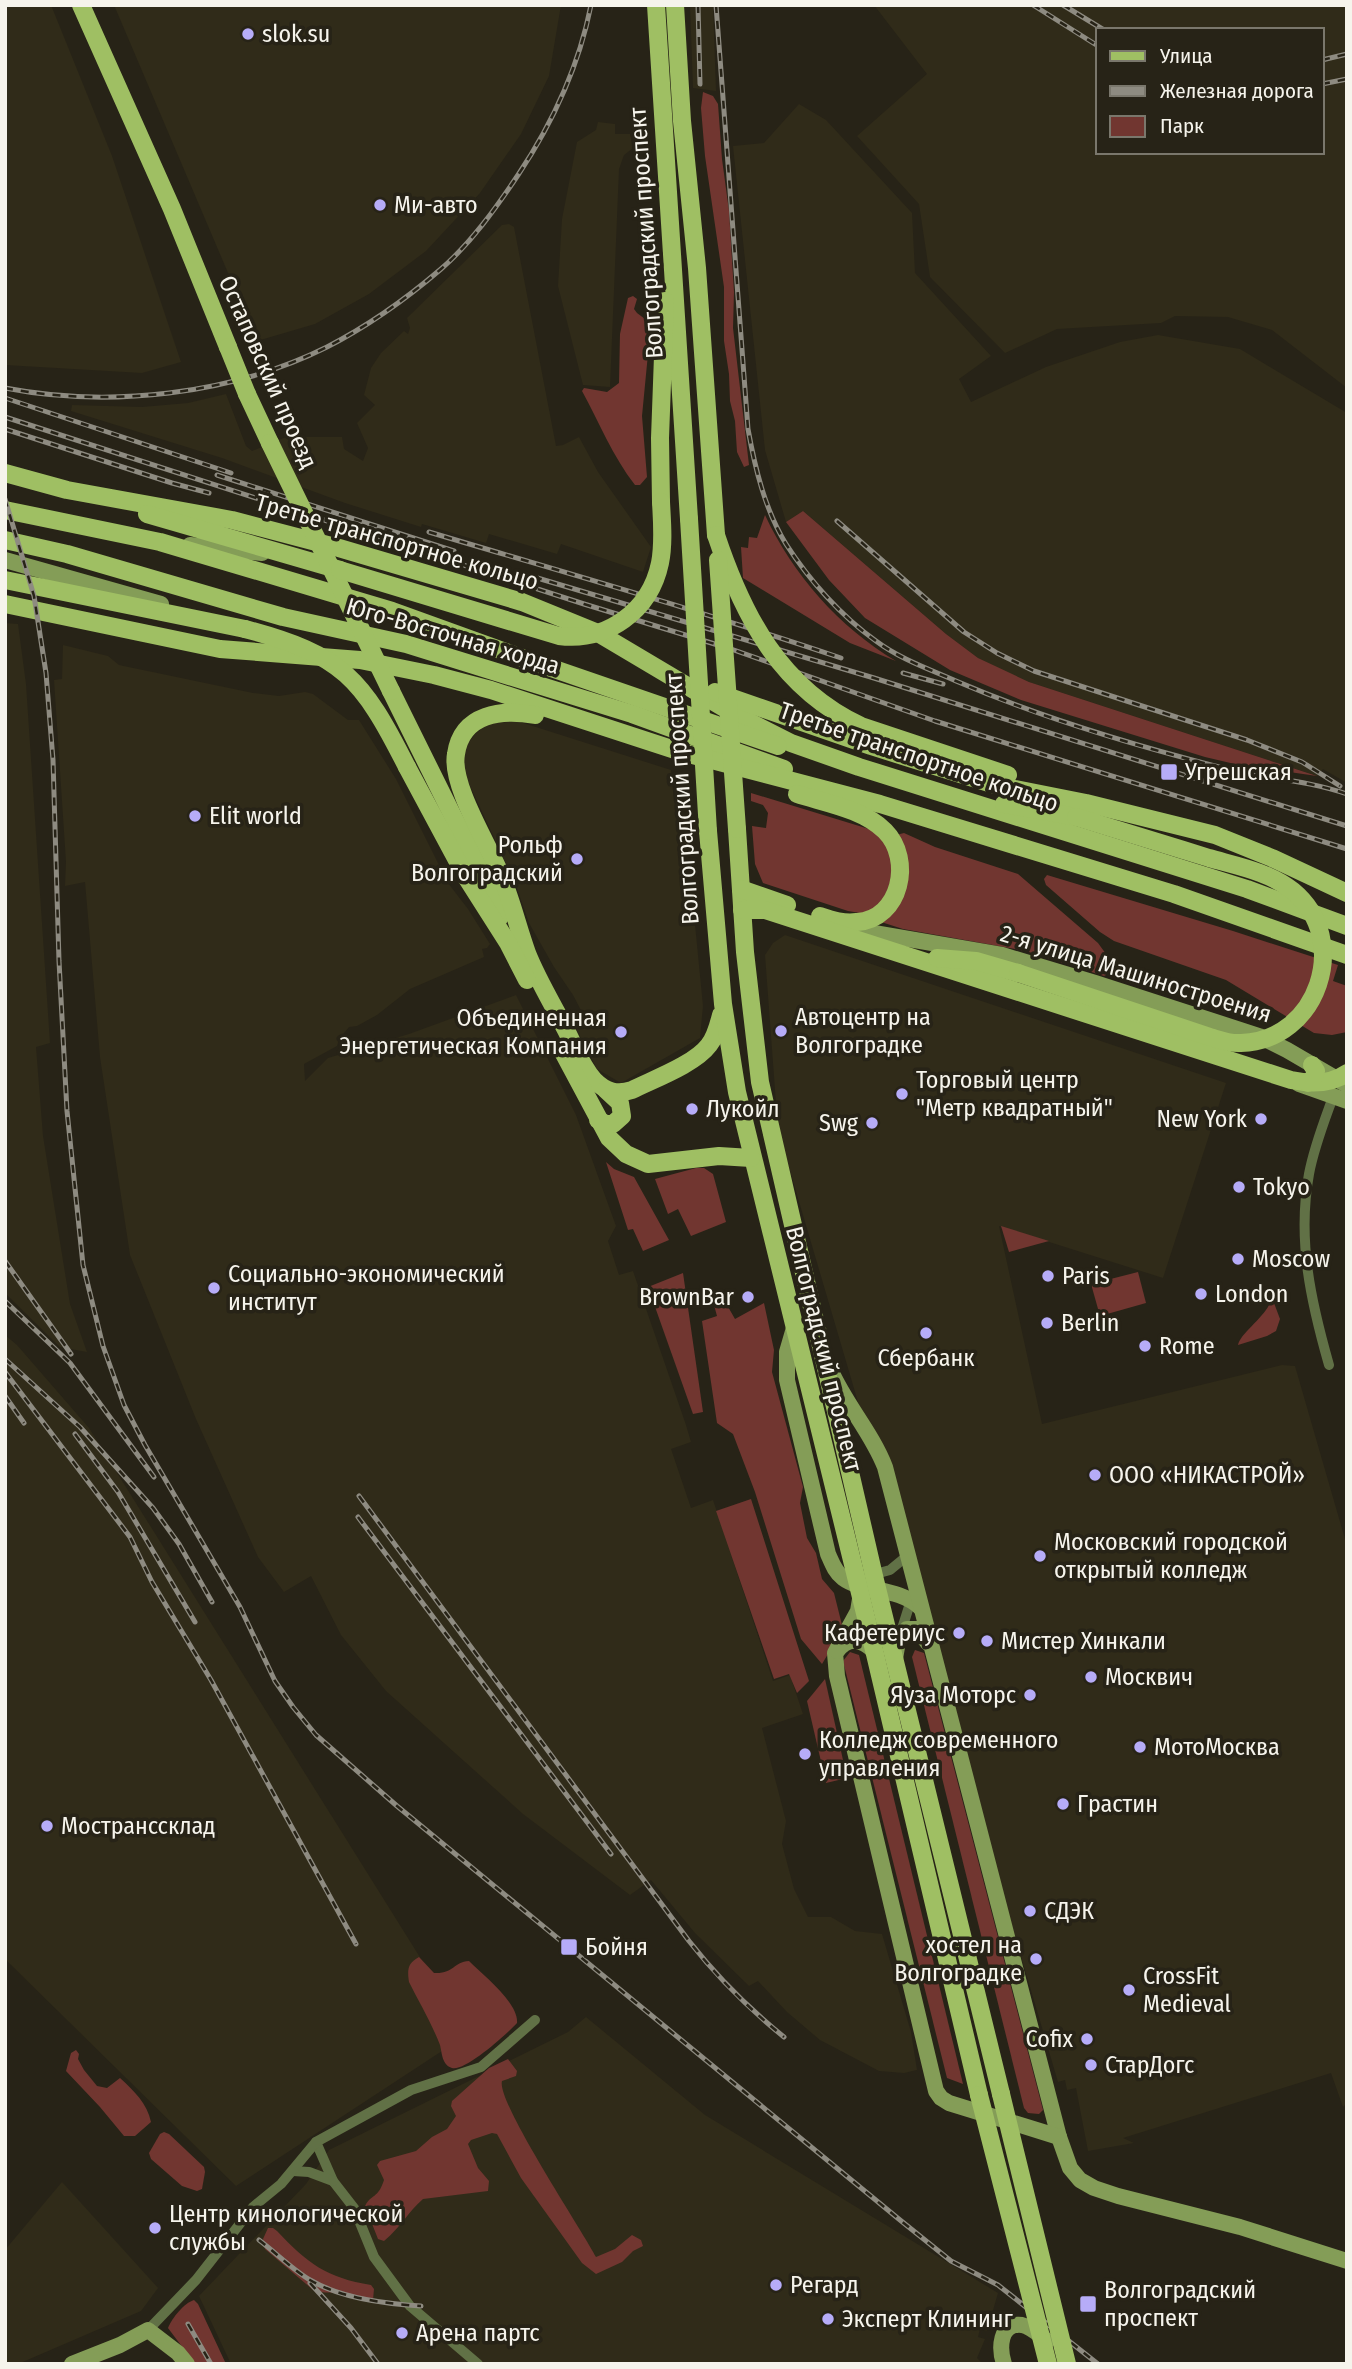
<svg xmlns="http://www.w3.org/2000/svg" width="1352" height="2369" viewBox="0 0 1352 2369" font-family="'Fira Sans Condensed',sans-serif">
<rect width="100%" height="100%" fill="#272317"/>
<g fill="#302b19" fill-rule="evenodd">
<path d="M5,5H51L112,156L181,362L142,373L5,365Z"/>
<path d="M114,5H561L549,76L521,134L480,193L426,251L369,294L315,324L257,341Z"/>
<path d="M690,5H713L716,91L693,88Z"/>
<path d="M874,5H1347V388L1272,330L1228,317L1175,316L1161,323L1057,329L1005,353L930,277L919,204L857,136L927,74ZM1098,30H1322V152H1098Z"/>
<path d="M799,104L826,120L912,213L915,273L991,356L959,379L971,402L1046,367L1120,342L1158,335L1240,349L1347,413V783L1323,769L1317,776L1029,682L1003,671L978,658L946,634L803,511L786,522L765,450L733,146L764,143Z"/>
<path d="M598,122L615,124V134H630L633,148L624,155L619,169L610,387L583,385L558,286L562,219L577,142L596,130Z"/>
<path d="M509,224L514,227L556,446L563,445L579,437L598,472L651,547L643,572L561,544L557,554L489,534L486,543L422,524L421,527L345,503L222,458L71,411L72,405L142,407L188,403L226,394L246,446L252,451L286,437H342L344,449L363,461L368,448L357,423L375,405L364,395L371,368L381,353L404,331L408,334L410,328L407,318L502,225Z"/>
<path d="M5,623L18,624L26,684L50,1043L36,1047L43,1136L70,1304L87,1352L60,1347L5,1293Z"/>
<path d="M63,645L108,656L119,665L253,693L279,696L305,692L313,694L348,720H359L396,779L448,883L468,909L490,944L487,948L482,949L484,957L410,989L377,1015L357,1026L349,1027L339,1039L337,1046L304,1064L305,1081L328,1058L409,1034L516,995L576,1115L616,1226L608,1241L619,1275L633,1271L686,1425L691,1442L671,1449L691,1508L713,1500L773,1681L790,1675L803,1714L762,1728L786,1821L782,1844L794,1889L808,1917H831L855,1931L882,1934L911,2032L917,2070L904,2073L879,2071L820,2040L787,2012L758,1981L749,1986L695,1933L651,1880L630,1895L523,1814L386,1691L341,1635L311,1576L284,1592L258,1557L196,1419L130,1255L100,1057L85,882L65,886L66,862L54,680L62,679Z"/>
<path d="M517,721L671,770L674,801L683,802L703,1006L700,1038L621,1083L597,1069L575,1027L586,1020L573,995L554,967L529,923L515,883L463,771V751L475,734L488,724Z"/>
<path d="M785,935L1226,1083L1163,1278L999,1226L1042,1424L1282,1365L1295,1366L1347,1546V2103L1343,2107L1331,2073L1123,2138L1134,2143L1088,2151L1076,2088L1067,2090L1065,2080L1058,2082L778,1130L765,955L773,943Z"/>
<path d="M5,1335L17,1345L89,1428L468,2034L236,2186L5,1959Z"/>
<path d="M586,2017L705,2115L998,2293L987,2331L980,2329L978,2337L985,2339L977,2358L983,2364H231L199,2296L306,2184L329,2150L568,2032Z"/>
<path d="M62,2182L158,2288L141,2311L18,2364H5V2250Z"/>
</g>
<g fill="#713630">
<path d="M703,92L713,96L718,104L722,159L729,211L734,292L733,328L749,465L744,467L737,452L735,421L730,401L729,374L724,341V287L705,156L701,108Z"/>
<path d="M633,296L637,299L634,309L637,313L645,319L650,333L642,416L647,477L640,485H635C613,457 599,422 582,391L584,388L607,392L619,383L620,334L628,298Z"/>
<path d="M803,511L946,634L978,658L1029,682L1317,776L1239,765L1205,757L1021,700L950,670L865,618L829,580L786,522Z"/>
<path d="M765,515C793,575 839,627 896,661L850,643L743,578L741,547L748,548L749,537L757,538Z"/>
<path d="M751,793L869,829L877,834L891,851L894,878L881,903L866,914L848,911L763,883L755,864L752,826L766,828L768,813L763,805L751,801Z"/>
<path d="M904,833L935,847L1018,874L1098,943L1114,965V971L1104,976L1026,951L903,929L878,921L888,913L896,835Z"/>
<path d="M1047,875L1233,931L1338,965L1333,981L1347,986V1032L1332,1035L1314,1033L1226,980L1114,941L1100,932L1046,885L1044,879Z"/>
<path d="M606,1162L614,1169L634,1177L669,1240L643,1251L633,1229L628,1230Z"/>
<path d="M696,1168H704L713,1174L726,1222L691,1236L678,1209L668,1214L655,1179Z"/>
<path d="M1001,1226L1049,1241L1009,1252Z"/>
<path d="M1138,1272L1146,1303L1100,1316L1091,1284Z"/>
<path d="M683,1273L703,1412L693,1414L648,1287Z"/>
<path d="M719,1291L735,1319L764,1303L774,1350L772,1372L803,1487L800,1503L807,1538L816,1553L822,1579L834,1593L843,1629L822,1664L801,1639L755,1492L733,1434L717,1423L702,1321L717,1316L711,1294Z"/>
<path d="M1274,1303L1280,1319L1276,1331L1267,1336L1238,1345C1240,1334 1262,1319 1269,1305Z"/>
<path d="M751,1499L809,1681L797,1693L789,1674L774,1679L716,1511Z"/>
<path d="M915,1650L924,1653L1043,2110L1039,2114L1028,2113L1024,2108L912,1657Z"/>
<path d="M850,1652L859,1655L963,2084L947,2078L843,1661Z"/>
<path d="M825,1679L847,1778L826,1783L807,1701Z"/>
<path d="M419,1957L434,1973C454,1974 453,1962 469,1961C483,1975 519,2003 517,2023C508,2033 465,2072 452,2068C442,2065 442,2053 440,2045C432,2024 419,2002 409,1982C407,1969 408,1963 419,1957Z"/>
<path d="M76,2050L79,2054L78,2059L84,2070L97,2086L107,2088L120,2078C134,2091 147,2103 151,2122L135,2136H124L100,2107L66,2071L71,2053Z"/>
<path d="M508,2059L517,2071L516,2076L502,2081C496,2101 582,2230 596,2257L615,2249L632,2235L641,2240L643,2246L633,2251L622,2262L596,2274L582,2263L521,2178L497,2134L492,2133L471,2140L468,2144L478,2168L489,2181L488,2191L423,2199C408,2212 401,2227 384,2241L378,2239L365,2206C371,2194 378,2199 384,2180L377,2165L380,2161L416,2151L432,2137L447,2129L456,2116L451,2106L452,2101L489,2068Z"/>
<path d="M164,2132L169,2134L204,2167L205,2172L202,2189L197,2191L182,2186L151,2159L149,2153L160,2134Z"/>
<path d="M268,2228H273L277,2231C307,2263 327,2278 371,2285L374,2289L373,2300C364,2303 355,2296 346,2294C334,2291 324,2295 312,2289L265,2249L263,2239Z"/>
<path d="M194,2300L198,2304L226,2364H195L168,2328C172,2318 184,2303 194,2300Z"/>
</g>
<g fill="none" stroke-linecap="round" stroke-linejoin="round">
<g stroke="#617146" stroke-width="10">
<path d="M1329,1365C1311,1302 1297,1240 1309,1174C1314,1147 1324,1122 1333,1097"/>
<path d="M868,1576L890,1570L907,1556"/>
<path d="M900,1635L912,1597"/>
<path d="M316,2142L333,2181L354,2208L374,2257L410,2306L478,2364"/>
<path d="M293,2171L309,2172L333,2181"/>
<path d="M148,2330L196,2280L253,2207L281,2184L316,2142L411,2090L481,2067L535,2020"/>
</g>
<g stroke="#849d57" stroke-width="16">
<path d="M190,545L262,553"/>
<path d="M5,560L161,604"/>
<path d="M842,924L874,933L1002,955L1095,983L1259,1036L1287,1050L1347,1085"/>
<path d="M1299,1084L1347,1101"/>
<path d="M794,1328L787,1352V1380L828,1554C832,1563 835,1572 843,1578C863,1593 897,1586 921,1608"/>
<path d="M831,1371C846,1405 872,1433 885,1467L1059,2137L1070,2168L1080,2180L1094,2188L1118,2196L1240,2227L1347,2261"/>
<path d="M860,1599L858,1611L835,1653L837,1676L936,2091L941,2098L949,2103L1059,2137"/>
<path d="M837,1651C849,1636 861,1639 874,1651"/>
<path d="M895,1659L898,1641L907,1629H917L928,1643"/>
<path d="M72,2364L120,2345L148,2330L178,2353L187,2364"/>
<path d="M1004,2364C999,2349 999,2322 1022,2325C1032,2327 1039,2335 1047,2341"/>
</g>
<g stroke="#9fbf63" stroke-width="18">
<path d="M81,5L172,209L228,347"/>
<path d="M656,5L689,519"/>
<path d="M675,5L682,121L697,268L716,535"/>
<path d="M247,394L270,443"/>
<path d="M5,473L67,490L232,520L339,548L522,602L598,633L736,715L791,743L859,767L1247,889L1347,926"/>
<path d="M661,502L660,438L665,301"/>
<path d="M5,510L160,542L392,611L531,661L778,746"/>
<path d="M147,514L340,570"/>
<path d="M5,540L67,554L283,617L406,644L632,714L784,769"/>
<path d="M5,580L245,629"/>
<path d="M5,604L220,649L360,660L434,675L491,690L681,752L880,804L1174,894L1347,955"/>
<path d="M391,691L492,895L500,917"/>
<path d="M715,692L871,746L995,785L1086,803L1215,835L1272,858L1347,893"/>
<path d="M535,715C502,709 462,713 456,754C450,785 490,847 502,878C512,902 518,928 527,953C538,981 555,1008 568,1034C576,1050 582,1067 594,1080C606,1092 617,1095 632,1090C654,1079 695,1064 709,1045C716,1036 718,1026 721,1015"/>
<path d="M407,767L466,877L508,943L527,980"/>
<path d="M797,794C825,803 863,809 885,831C913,859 901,919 857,922C844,924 832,920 820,916"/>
<path d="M1004,804L1076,817"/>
<path d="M737,829L745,952L760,1082L874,1576L1001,2094"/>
<path d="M708,831L723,1004L737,1092L875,1654L979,2095"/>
<path d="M741,889L787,905"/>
<path d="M742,910H765L1291,1080C1310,1084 1330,1085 1347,1073"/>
<path d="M937,958L976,961L1018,973"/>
<path d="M563,1052L609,1138L626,1154L648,1164L719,1156L751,1158"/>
<path d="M1308,1083L1314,1077L1316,1071L1312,1065"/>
<path d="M598,1120L606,1124H613L622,1116L620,1103L606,1090"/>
</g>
<defs>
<g id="rail">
<path d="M698,5L700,84"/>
<path d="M716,5L748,429C755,468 765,510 786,544C809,580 841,616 876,641C900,659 929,669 956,681C1042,718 1132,745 1223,768C1264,778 1306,780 1347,794"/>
<path d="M1033,5L1098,46"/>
<path d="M1063,5L1104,30"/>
<path d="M1322,60L1347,54"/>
<path d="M1322,84L1347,79"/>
<path d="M5,388C109,408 231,395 327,347C368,326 406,299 441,269C471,243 496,208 518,175C552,124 579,66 591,5"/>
<path d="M5,398L231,473"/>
<path d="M5,417L584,604L731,649L935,721L1347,849"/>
<path d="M5,429L172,483L209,493"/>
<path d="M217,475L454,551"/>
<path d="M5,499L34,596L46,673L53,760L59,961L67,1111L83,1265L103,1346L124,1405L145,1445L240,1607L275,1681L293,1707L316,1735L397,1806L900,2220L951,2261L998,2285L1098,2364"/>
<path d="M837,521L964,632L997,653L1034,671L1247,740L1302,762L1340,786"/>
<path d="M429,532C566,573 705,612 841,658"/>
<path d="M534,577L874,678L1347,826"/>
<path d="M903,673L943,684"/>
<path d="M5,1261L71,1354"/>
<path d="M5,1301L70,1363L154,1477"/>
<path d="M5,1359L80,1427L153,1508L179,1544L212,1602"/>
<path d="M5,1372L130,1537L152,1582L211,1680L356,1944"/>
<path d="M5,1396L24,1423"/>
<path d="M75,1434L118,1492L195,1622"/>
<path d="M359,1496L689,1941C718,1978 747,2007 784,2037"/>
<path d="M358,1517L611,1854"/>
<path d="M259,2240C276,2253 292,2269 310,2280C340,2298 387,2304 421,2306"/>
<path d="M310,2283L351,2328L378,2364"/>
<path d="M188,2324L211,2364"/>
</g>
</defs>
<use href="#rail" stroke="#8e8b81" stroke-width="5"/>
<use href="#rail" stroke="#272317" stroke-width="2.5" stroke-dasharray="8" stroke-linecap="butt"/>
<g stroke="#9fbf63" stroke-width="18">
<path d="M228,347L247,394"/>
<path d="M270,443L391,691"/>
<path d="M689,519L708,831"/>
<path d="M716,535C743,616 780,688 861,726L1008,775"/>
<path d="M718,560L737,829"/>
<path d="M340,570L559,636C607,642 650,611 660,563C664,543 662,522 661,502"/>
<path d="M245,629C343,655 362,678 407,767"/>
<path d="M1018,973L1210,1037C1220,1040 1230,1044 1241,1043C1318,1041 1352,940 1293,891C1270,872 1237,866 1209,858C1165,844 1121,831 1076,817"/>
<path d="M1001,2094L1067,2364"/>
<path d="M979,2095L1048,2364"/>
</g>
</g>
<g fill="#b6acf8" stroke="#272317" stroke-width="2.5">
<circle cx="248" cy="34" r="7"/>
<circle cx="380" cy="205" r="7"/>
<rect x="1160" y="763" width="18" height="18" rx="3.5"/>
<circle cx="195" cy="816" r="7"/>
<circle cx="577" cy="859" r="7"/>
<circle cx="781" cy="1031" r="7"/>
<circle cx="621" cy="1032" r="7"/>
<circle cx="902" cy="1094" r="7"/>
<circle cx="692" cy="1109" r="7"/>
<circle cx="1261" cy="1119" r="7"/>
<circle cx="872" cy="1123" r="7"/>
<circle cx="1239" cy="1187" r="7"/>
<circle cx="1238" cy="1259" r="7"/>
<circle cx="1048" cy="1276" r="7"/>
<circle cx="214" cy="1288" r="7"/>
<circle cx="1201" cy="1294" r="7"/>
<circle cx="748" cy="1297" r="7"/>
<circle cx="1047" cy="1323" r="7"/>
<circle cx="926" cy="1333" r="7"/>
<circle cx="1145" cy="1346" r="7"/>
<circle cx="1095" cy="1475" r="7"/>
<circle cx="1040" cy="1556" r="7"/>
<circle cx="959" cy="1633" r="7"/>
<circle cx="987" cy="1641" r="7"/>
<circle cx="1091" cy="1677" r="7"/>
<circle cx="1030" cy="1695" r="7"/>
<circle cx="1140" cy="1747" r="7"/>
<circle cx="805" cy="1754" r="7"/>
<circle cx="1063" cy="1804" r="7"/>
<circle cx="47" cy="1826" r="7"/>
<circle cx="1030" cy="1911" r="7"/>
<rect x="560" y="1938" width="18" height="18" rx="3.5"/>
<circle cx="1036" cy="1959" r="7"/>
<circle cx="1129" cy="1990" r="7"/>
<circle cx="1087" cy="2039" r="7"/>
<circle cx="1091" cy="2065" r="7"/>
<circle cx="155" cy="2228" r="7"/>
<circle cx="776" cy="2285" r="7"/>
<rect x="1079" y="2295" width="18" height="18" rx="3.5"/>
<circle cx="828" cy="2319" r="7"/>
<circle cx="402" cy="2333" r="7"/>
</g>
<g text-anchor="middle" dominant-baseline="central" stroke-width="7" stroke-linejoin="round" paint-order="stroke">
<g font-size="24" fill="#f6f4ec" stroke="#272317" text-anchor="start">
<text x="262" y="34">slok.su</text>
<text x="394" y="205">Ми-авто</text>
<text x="1185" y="772">Угрешская</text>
<text x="209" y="816">Elit world</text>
<text x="563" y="845" text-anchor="end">Рольф<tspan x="563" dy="28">Волгоградский</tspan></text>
<text x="795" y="1017">Автоцентр на<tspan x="795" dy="28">Волгоградке</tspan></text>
<text x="607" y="1018" text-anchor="end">Объединенная<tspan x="607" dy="28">Энергетическая Компания</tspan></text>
<text x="916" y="1080">Торговый центр<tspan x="916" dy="28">"Метр квадратный"</tspan></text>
<text x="706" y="1109">Лукойл</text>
<text x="1247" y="1119" text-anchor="end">New York</text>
<text x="858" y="1123" text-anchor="end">Swg</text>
<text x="1253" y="1187">Tokyo</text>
<text x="1252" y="1259">Moscow</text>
<text x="228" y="1274">Социально-экономический<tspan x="228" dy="28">институт</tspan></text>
<text x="1062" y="1276">Paris</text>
<text x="1215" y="1294">London</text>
<text x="734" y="1297" text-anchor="end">BrownBar</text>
<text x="1061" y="1323">Berlin</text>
<text x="1159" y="1346">Rome</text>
<text x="926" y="1358" text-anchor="middle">Сбербанк</text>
<text x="1109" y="1475">ООО «НИКАСТРОЙ»</text>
<text x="1054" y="1542">Московский городской<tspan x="1054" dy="28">открытый колледж</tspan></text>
<text x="945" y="1633" text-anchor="end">Кафетериус</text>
<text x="1001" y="1641">Мистер Хинкали</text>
<text x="1105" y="1677">Москвич</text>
<text x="1016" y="1695" text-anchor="end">Яуза Моторс</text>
<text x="819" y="1740">Колледж современного<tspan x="819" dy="28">управления</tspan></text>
<text x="1154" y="1747">МотоМосква</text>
<text x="1077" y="1804">Грастин</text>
<text x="61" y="1826">Мостранссклад</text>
<text x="1044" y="1911">СДЭК</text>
<text x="1022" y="1945" text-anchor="end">хостел на<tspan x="1022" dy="28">Волгоградке</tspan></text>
<text x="585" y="1947">Бойня</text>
<text x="1143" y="1976">CrossFit<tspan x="1143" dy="28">Medieval</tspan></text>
<text x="1073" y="2039" text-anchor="end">Cofix</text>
<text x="1105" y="2065">СтарДогс</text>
<text x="169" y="2214">Центр кинологической<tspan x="169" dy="28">службы</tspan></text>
<text x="790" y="2285">Регард</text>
<text x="1104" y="2290">Волгоградский<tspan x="1104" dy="28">проспект</tspan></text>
<text x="842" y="2319">Эксперт Клининг</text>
<text x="416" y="2333">Арена партс</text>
</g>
<g font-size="24" fill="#f6f4ec" stroke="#272317">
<text transform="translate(646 233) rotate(-94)">Волгоградский проспект</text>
<text transform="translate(268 372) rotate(66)">Остаповский проезд</text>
<text transform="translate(397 542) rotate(16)">Третье транспортное кольцо</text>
<text transform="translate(453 636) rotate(16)">Юго-Восточная хорда</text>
<text transform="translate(919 757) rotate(19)">Третье транспортное кольцо</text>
<text transform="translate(682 799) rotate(-94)">Волгоградский проспект</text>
<text transform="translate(1136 974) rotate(17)">2-я улица Машиностроения</text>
<text transform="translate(824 1349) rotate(76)">Волгоградский проспект</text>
</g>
</g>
<rect width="1352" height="2369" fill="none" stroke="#f6f4ec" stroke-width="14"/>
<rect x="1096" y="28" width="228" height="126" fill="#272317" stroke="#7a776c" stroke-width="2"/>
<rect x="1110" y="51" width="35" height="10" fill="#9fbf63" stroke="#7a776c" stroke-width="2"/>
<text x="1160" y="63" font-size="21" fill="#f6f4ec">Улица</text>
<rect x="1110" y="86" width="35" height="10" fill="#8e8b81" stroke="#7a776c" stroke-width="2"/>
<text x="1160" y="98" font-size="21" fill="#f6f4ec">Железная дорога</text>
<rect x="1110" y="116" width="35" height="21" fill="#713630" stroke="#7a776c" stroke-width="2"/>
<text x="1160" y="133" font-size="21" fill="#f6f4ec">Парк</text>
</svg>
